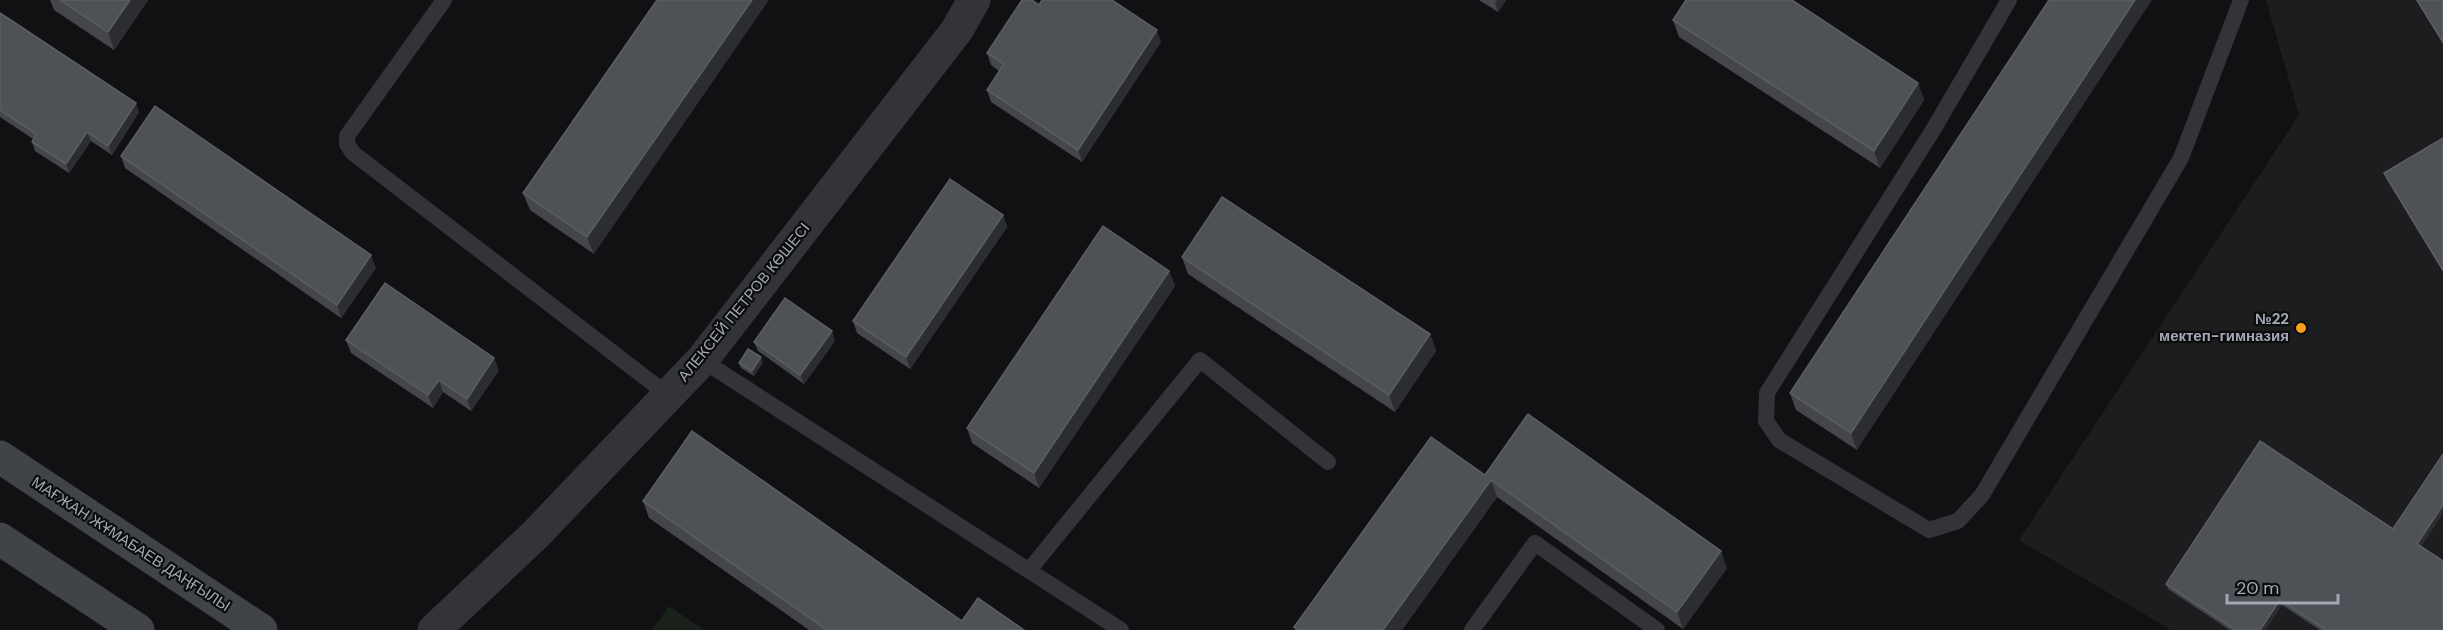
<svg xmlns="http://www.w3.org/2000/svg" width="2443" height="630" viewBox="0 0 2443 630" font-family="'DM Sans',sans-serif">
<rect width="100%" height="100%" fill="#111113"/>
<path fill="#1d1d20" d="M2266,0H2443V630H2171L2019,540L2299,115Z"/>
<path fill="#19211a" d="M669,606L704,630H652Z"/>
<g fill="none" stroke-linecap="round" stroke-linejoin="round">
<g stroke="#323438" stroke-width="16">
<path d="M444,0L347,136V144L353,153L668,395"/>
<path d="M2009,0L1933,130L1767,393L1766,421L1779,440L1929,530L1958,521L1982,495L2181,158L2241,0"/>
<path d="M702,360L1121,630"/>
<path d="M1030,569L1200,360L1328,462"/>
<path d="M1472,630L1535,543L1657,630"/>
</g>
<path stroke="#323438" stroke-width="33" d="M434,630L535,535L702,360L957,30L974,0"/>
<g stroke="#404348" stroke-width="33">
<path d="M0,457L261,630"/>
<path d="M0,539L138,630"/>
</g>
</g>
<g fill="#44464b">
<path d="M50,0H148L114,50L54,10Z"/>
<path d="M657,0L594,254L530,210L523,193Z"/>
<path d="M1479,0H1506L1498,12Z"/>
<path d="M2049,0L1857,450L1796,410L1790,393Z"/>
<path d="M2416,0H2443V44Z"/>
<path d="M1039,5L1161,42L1082,162L991,102L987,90L999,71L991,65L987,53Z"/>
<path d="M0,13L139,112L112,155L91,141L69,173L35,151L32,142L33,139L0,117Z"/>
<path d="M1673,20L1918,83L1924,100L1880,168L1679,37Z"/>
<path d="M2443,138V272L2386,178L2384,173Z"/>
<path d="M121,156L376,268L341,318L125,168Z"/>
<path d="M1003,215L1007,227L910,369L857,333L853,321Z"/>
<path d="M1182,257L1430,334L1436,351L1395,412L1188,274Z"/>
<path d="M1169,271L1175,286L1039,488L972,443L967,428Z"/>
<path d="M346,340L499,370L471,411L443,392L433,408L351,353Z"/>
<path d="M835,341L804,384L758,351L754,342Z"/>
<path d="M763,362L754,376L741,368L739,363Z"/>
<path d="M2443,454V513L2421,546L2443,630H2320L2282,605L2265,630H2230L2168,589L2166,584L2393,529Z"/>
<path d="M1485,475L1727,568L1683,629L1497,497L1402,630H1295L1294,627Z"/>
<path d="M643,501L962,621L1024,630H809L649,518Z"/>
</g>
<g fill="#2b2d30">
<path d="M130,0H148L114,50L108,32Z"/>
<path d="M752,0H769L594,254L587,237Z"/>
<path d="M1497,0H1506L1498,12L1495,3Z"/>
<path d="M2135,0H2152L1857,450L1851,433Z"/>
<path d="M1157,30L1161,42L1082,162L1078,150Z"/>
<path d="M1918,83L1924,100L1880,168L1874,151Z"/>
<path d="M136,103L139,112L112,155L108,146Z"/>
<path d="M87,132L91,141L69,173L66,164Z"/>
<path d="M1003,215L1007,227L910,369L906,357Z"/>
<path d="M371,255L376,268L341,318L337,305Z"/>
<path d="M1169,271L1175,286L1039,488L1034,473Z"/>
<path d="M832,331L835,341L804,384L800,375Z"/>
<path d="M1430,334L1436,351L1395,412L1389,395Z"/>
<path d="M761,357L763,362L754,376L752,371Z"/>
<path d="M494,358L499,370L471,411L467,399Z"/>
<path d="M439,380L443,392L433,408L428,395Z"/>
<path d="M1491,480L1497,497L1402,630H1383Z"/>
<path d="M2443,505V513L2419,549L2417,544Z"/>
<path d="M1721,551L1727,568L1683,629L1677,612Z"/>
<path d="M2280,600L2282,605L2265,630H2260Z"/>
</g>
<g fill="#4e5156" stroke="#5b5f65" stroke-width="1.5">
<path d="M60,0H130L108,32Z"/>
<path d="M657,0H752L587,237L523,193Z"/>
<path d="M1022,0H1032L1039,5L1042,0H1112L1157,30L1078,150L987,90L1004,64L987,53Z"/>
<path d="M1686,0H1792L1918,83L1874,151L1673,20Z"/>
<path d="M2049,0H2135L1851,433L1790,393Z"/>
<path d="M2417,0H2443V42Z"/>
<path d="M0,13L136,103L108,146L87,132L66,164L32,142L36,134L0,110Z"/>
<path d="M155,106L371,255L337,305L121,156Z"/>
<path d="M2443,138V270L2384,173Z"/>
<path d="M950,179L1003,215L906,357L853,321Z"/>
<path d="M1222,197L1430,334L1389,395L1182,257Z"/>
<path d="M1103,226L1169,271L1034,473L967,428Z"/>
<path d="M385,283L494,358L467,399L439,380L428,395L346,340Z"/>
<path d="M785,298L832,331L800,375L754,342Z"/>
<path d="M748,349L761,357L752,371L739,363Z"/>
<path d="M1528,414L1721,551L1677,612L1491,480L1383,630H1298L1294,627L1431,437L1485,475Z"/>
<path d="M692,431L962,621L978,598L1024,630H827L643,501Z"/>
<path d="M2260,441L2393,529L2443,454V505L2417,544L2443,561V630H2326L2280,600L2260,630H2236L2166,584Z"/>
</g>
<circle fill="#fe9e1e" stroke="#0c0c0e" stroke-width="2" cx="2301" cy="328" r="6"/>
<g text-anchor="middle" dominant-baseline="central" stroke-width="4.5" stroke-linejoin="round" paint-order="stroke">
<g font-size="15" fill="#a2a9b5" stroke="#0c0c0e">
<text transform="translate(744 302) rotate(-51)">АЛЕКСЕЙ ПЕТРОВ КӨШЕСІ</text>
<text transform="translate(131 544) rotate(33)">МАҒЖАН ЖҰМАБАЕВ ДАҢҒЫЛЫ</text>
</g>
<g font-size="15" font-weight="bold" fill="#a2a9b5" stroke="#0c0c0e" text-anchor="end">
<text x="2289" y="319">№22<tspan x="2289" dy="17">мектеп-гимназия</tspan></text>
</g>
</g>
<path d="M2227 594v9h111v-9" fill="none" stroke="#a2a9b5" stroke-width="3"/>
<text x="2236" y="594" font-size="18" fill="#a2a9b5" stroke="#0c0c0e" stroke-width="4.5" paint-order="stroke">20 m</text>
</svg>
